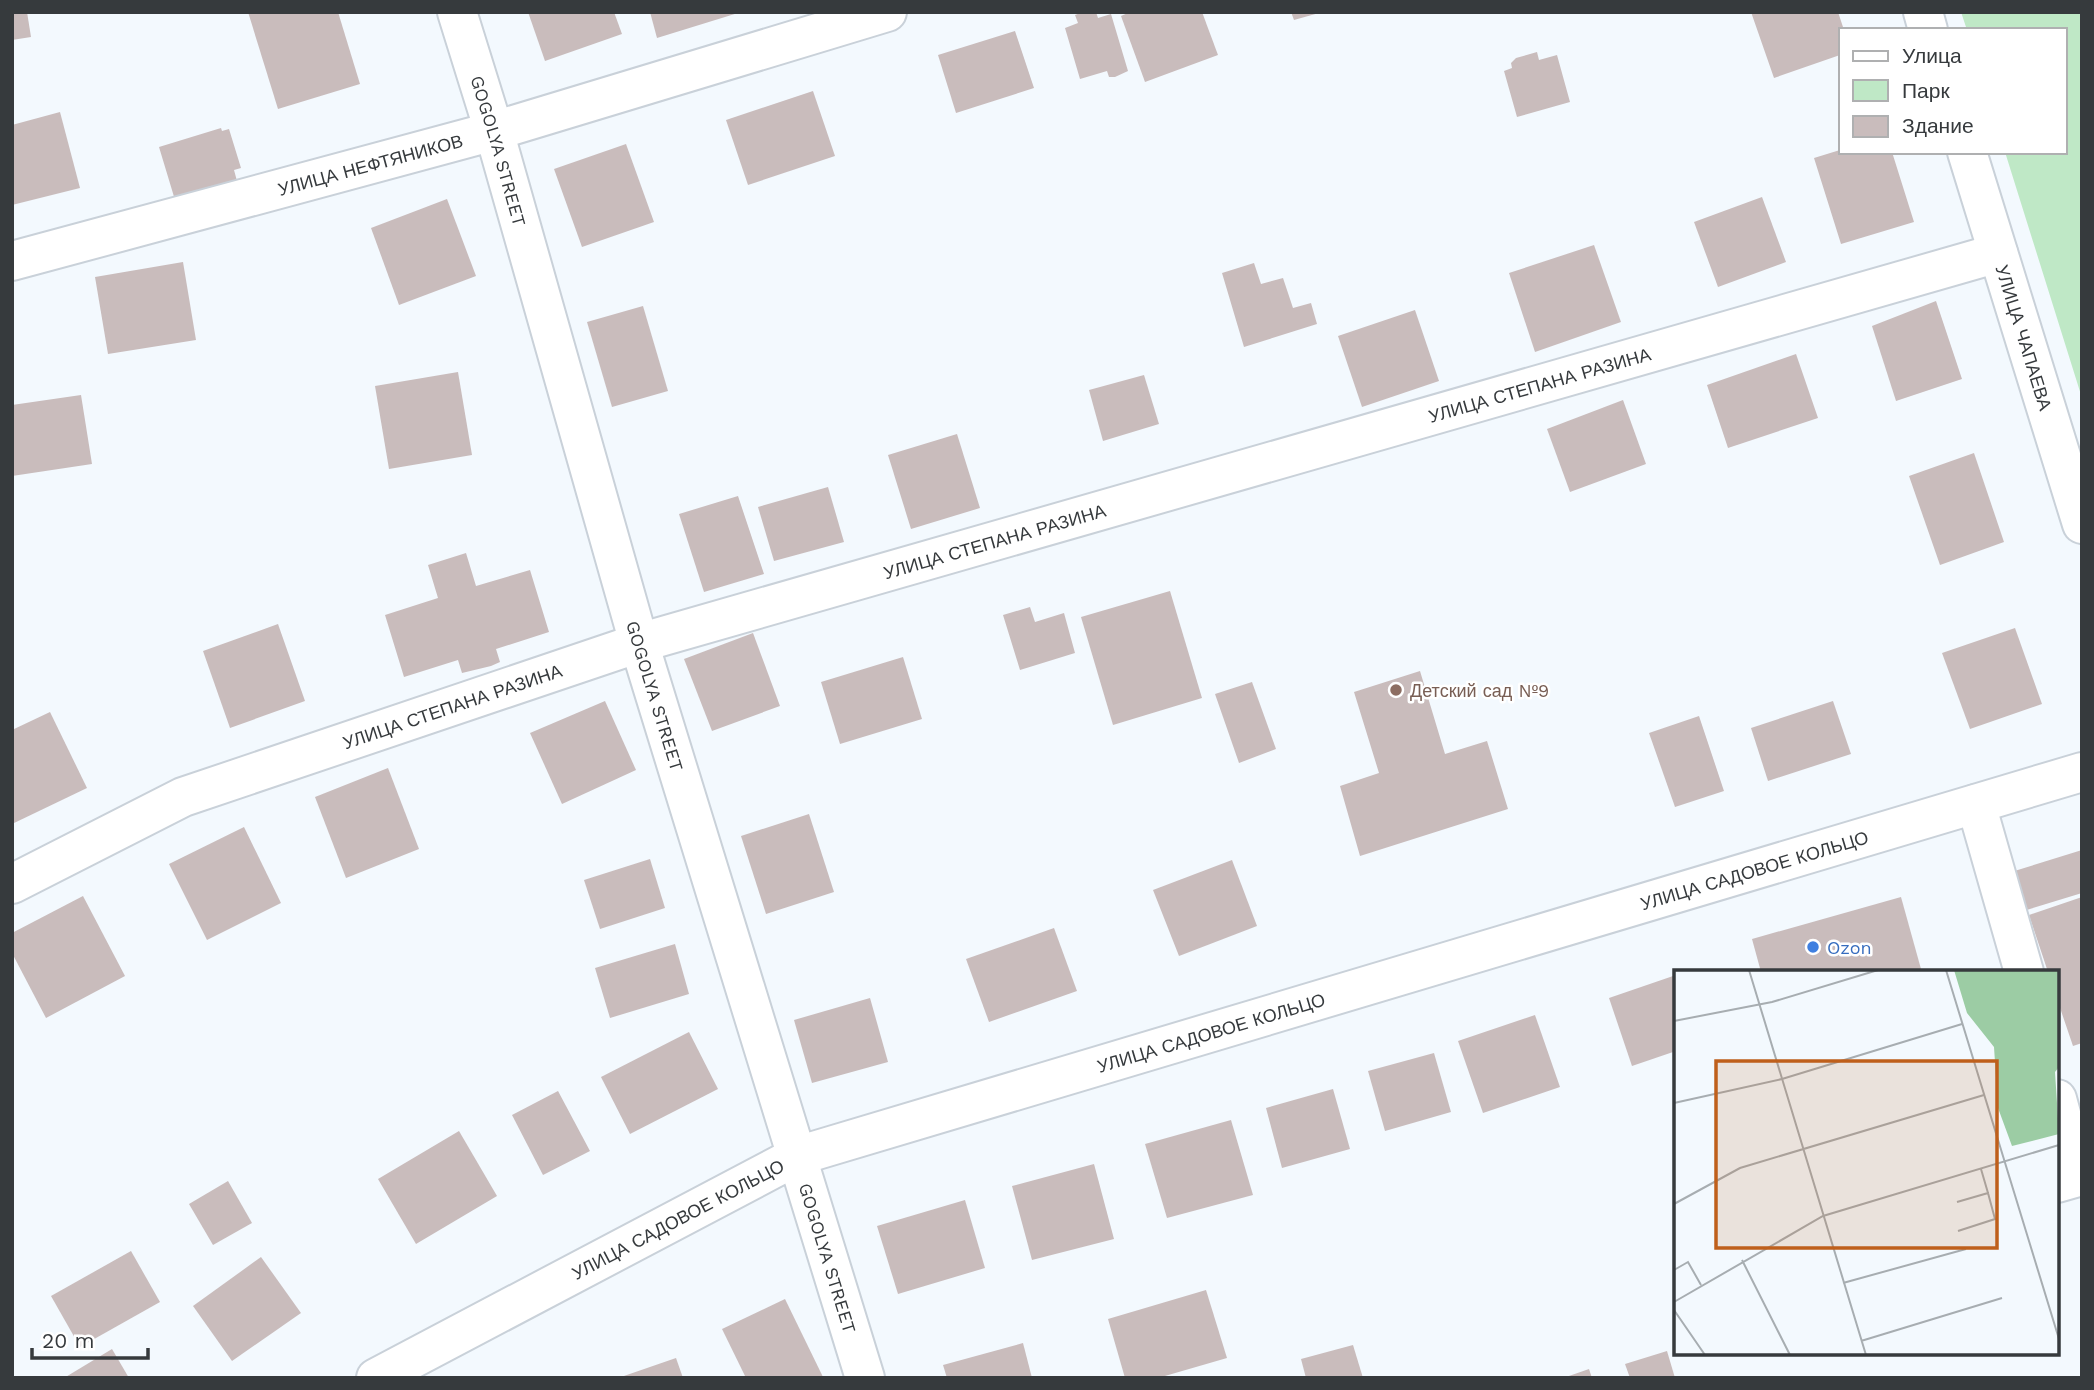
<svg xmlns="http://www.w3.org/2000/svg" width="2094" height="1390" viewBox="0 0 2094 1390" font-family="'Work Sans',sans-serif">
<rect width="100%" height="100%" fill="#f3f9fe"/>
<path fill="#bfe8c6" d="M1961,12H2082V398L2005,152H2064V30H1967Z"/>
<g fill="#c9bcbc">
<path d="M12,12H27L31,37L12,40Z"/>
<path d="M248,12H338L360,84L278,109Z"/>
<path d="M528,12H614L622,34L545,61Z"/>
<path d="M650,12H737L738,13L657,38Z"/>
<path d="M1083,12H1096L1098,18L1111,14L1128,71L1115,77H1109L1107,71L1080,79L1065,28L1078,23L1075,15Z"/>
<path d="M1130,12H1202L1218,55L1145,82L1121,16Z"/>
<path d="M1291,12H1318L1319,13L1294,20Z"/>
<path d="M1751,12H1838L1844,30H1840V55L1774,78Z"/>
<path d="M1015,31L1034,88L956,113L938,55Z"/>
<path d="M1537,52L1539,60L1557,55L1570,102L1517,117L1504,71L1512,68L1511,63L1516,58Z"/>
<path d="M813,91L835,156L748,185L726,120Z"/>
<path d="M60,112L80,188L12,205V125Z"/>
<path d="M221,128L222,131L229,129L241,168L234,170L237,181L175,200L159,147Z"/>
<path d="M626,144L654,222L582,247L554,169Z"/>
<path d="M1840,150V152H1892L1914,222L1841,244L1814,158Z"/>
<path d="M1762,197L1786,262L1718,287L1694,222Z"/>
<path d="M447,199L476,276L399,305L371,228Z"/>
<path d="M1594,245L1621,322L1535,352L1509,273Z"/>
<path d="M183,262L196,340L108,354L95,277Z"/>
<path d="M1254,263L1261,284L1283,278L1293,308L1311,303L1317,324L1244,347L1222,273Z"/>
<path d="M1936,301L1962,379L1896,401L1872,326Z"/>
<path d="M643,306L668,391L612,407L587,322Z"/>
<path d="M1415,310L1439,381L1362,407L1338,336Z"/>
<path d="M1796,354L1818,418L1728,448L1707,385Z"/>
<path d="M458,372L472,455L389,469L375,386Z"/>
<path d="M1144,375L1159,424L1103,441L1089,390Z"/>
<path d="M81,395L92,464L12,476V405Z"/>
<path d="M1623,400L1646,464L1570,492L1547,429Z"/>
<path d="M957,434L980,508L911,529L888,455Z"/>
<path d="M1974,453L2004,542L1940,565L1909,476Z"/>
<path d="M828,487L844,542L774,561L758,507Z"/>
<path d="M738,496L764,574L704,592L679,514Z"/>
<path d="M466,553L476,586L530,570L549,632L496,649L500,662L491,666L462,673L458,660L404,677L385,615L438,598L428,565Z"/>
<path d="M1170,591L1202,698L1113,725L1081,617Z"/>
<path d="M1030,607L1035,622L1064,613L1075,653L1020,670L1003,615Z"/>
<path d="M278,624L305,701L230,728L203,651Z"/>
<path d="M2015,628L2042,704L1970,729L1942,653Z"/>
<path d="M753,633L780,706L712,731L684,659Z"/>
<path d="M903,657L922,719L840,744L821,682Z"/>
<path d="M1420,671L1445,754L1487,741L1508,809L1360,856L1340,786L1379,773L1354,692Z"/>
<path d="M1252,682L1276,749L1239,763L1215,694Z"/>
<path d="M605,701L636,770L562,804L530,733Z"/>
<path d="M1833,701L1851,754L1768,781L1751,728Z"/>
<path d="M50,712L87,788L12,824V730Z"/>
<path d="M1699,716L1724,791L1675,807L1649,733Z"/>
<path d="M388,768L419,849L346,878L315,797Z"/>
<path d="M809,814L834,892L766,914L741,836Z"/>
<path d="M244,827L281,903L207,940L169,864Z"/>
<path d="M2082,850V893L2020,912L2008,873Z"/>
<path d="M650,859L665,908L600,929L584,880Z"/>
<path d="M1232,860L1257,926L1179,956L1153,890Z"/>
<path d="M83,896L125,976L46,1018L12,953V933Z"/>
<path d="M1901,897L1921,969L1911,972H1761L1752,939Z"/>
<path d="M2082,897V1043L2073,1046L2057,999V972H2048L2029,915Z"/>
<path d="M1054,928L1077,991L989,1022L966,959Z"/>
<path d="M675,944L689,994L610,1018L595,968Z"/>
<path d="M1676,975V1051L1632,1066L1609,998Z"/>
<path d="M870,998L888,1062L812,1083L794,1020Z"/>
<path d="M1535,1015L1560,1087L1483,1113L1458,1041Z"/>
<path d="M689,1032L718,1089L630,1134L601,1077Z"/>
<path d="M1434,1053L1451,1112L1385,1131L1368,1071Z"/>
<path d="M1333,1089L1350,1149L1282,1168L1266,1108Z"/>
<path d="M558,1091L590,1151L543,1175L512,1115Z"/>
<path d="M1231,1120L1253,1195L1167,1218L1145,1144Z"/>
<path d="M459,1131L497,1196L416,1244L378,1179Z"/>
<path d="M1094,1164L1114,1239L1032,1260L1012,1186Z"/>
<path d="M228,1181L252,1223L213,1245L189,1204Z"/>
<path d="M965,1200L985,1268L898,1294L877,1226Z"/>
<path d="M131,1251L160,1302L80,1347L51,1296Z"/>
<path d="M261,1257L301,1313L232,1361L193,1306Z"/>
<path d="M1206,1290L1227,1358L1158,1378H1125L1108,1319Z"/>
<path d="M785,1299L823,1377L746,1378L722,1329Z"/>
<path d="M1023,1343L1032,1378H947L943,1365Z"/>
<path d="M1353,1345L1363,1378H1306L1301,1359Z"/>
<path d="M112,1349L129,1378H64Z"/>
<path d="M1667,1351L1675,1378H1630L1625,1364Z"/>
<path d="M676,1358L683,1378H621V1377Z"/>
<path d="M1589,1369L1592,1378H1566V1377Z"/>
</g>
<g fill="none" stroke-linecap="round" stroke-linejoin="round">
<defs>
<g id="minor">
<path id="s1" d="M457,12L494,131L639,643L865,1378"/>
<path d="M1923,12L1928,30"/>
<path id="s2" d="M1967,152L2082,524"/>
<path id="s3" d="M12,261L494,131L887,12"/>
<path d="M1976,804L2024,972"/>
<path id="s4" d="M12,884L183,797L639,643L1998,253"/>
<path d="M2057,1099L2078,1177L2057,1183"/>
</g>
<g id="major">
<path id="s5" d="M376,1378L797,1156L2082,772"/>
</g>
</defs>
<use href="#minor" stroke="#c9d1d9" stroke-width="42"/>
<use href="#major" stroke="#c9d1d9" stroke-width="42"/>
<use href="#minor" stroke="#fff" stroke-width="38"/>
<use href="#major" stroke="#fff" stroke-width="38"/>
</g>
<circle fill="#8d6e63" stroke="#fff" stroke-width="2.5" cx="1396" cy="690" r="7"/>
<circle fill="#3f7fe0" stroke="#fff" stroke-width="2.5" cx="1813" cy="947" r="7"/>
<g text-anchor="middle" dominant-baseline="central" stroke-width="5" stroke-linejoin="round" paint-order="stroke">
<g font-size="18" fill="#363a3d" stroke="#fff">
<text stroke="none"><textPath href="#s1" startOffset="145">GOGOLYA STREET</textPath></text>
<text stroke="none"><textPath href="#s3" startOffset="371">УЛИЦА НЕФТЯНИКОВ</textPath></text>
<text stroke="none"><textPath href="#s2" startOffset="194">УЛИЦА ЧАПАЕВА</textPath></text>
<text stroke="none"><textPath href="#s4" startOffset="1610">УЛИЦА СТЕПАНА РАЗИНА</textPath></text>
<text stroke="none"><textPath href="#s4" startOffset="1043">УЛИЦА СТЕПАНА РАЗИНА</textPath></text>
<text stroke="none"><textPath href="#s1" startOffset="712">GOGOLYA STREET</textPath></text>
<text stroke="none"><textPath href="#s4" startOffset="476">УЛИЦА СТЕПАНА РАЗИНА</textPath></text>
<text stroke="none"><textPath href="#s5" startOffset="1475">УЛИЦА САДОВОЕ КОЛЬЦО</textPath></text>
<text stroke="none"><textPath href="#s5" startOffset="908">УЛИЦА САДОВОЕ КОЛЬЦО</textPath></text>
<text stroke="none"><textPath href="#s5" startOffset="341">УЛИЦА САДОВОЕ КОЛЬЦО</textPath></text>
<text stroke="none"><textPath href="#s1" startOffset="1300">GOGOLYA STREET</textPath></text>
</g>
<g font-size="18" fill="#785e54" stroke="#fff" text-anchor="start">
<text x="1410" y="690">Детский сад №9</text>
</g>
<g font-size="18" fill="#366cbe" stroke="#fff" text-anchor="start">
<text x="1827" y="947">Ozon</text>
</g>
</g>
<g transform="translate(1674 970)">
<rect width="385" height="385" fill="#f3f9fe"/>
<path d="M280,0H385V97L381,102L385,164L338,176L324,138L320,77L293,43Z" fill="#9ccca4"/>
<path fill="none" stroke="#a7adb1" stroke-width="2" d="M75,0L192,385M272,0L385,369M0,51L98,32L204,0M0,133L108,109L288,54M283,232L314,223L307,199M0,234L66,198L310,125M284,261L321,249L314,223M68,290L116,385M0,300L14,292L27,315M169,313L292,279M0,332L149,246L385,175M0,340L31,385M187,371L328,328"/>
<path fill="#bf5f1b" fill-opacity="0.15" stroke="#bf5f1b" stroke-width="3.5" d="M42,91H323V278H42Z"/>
<rect width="385" height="385" fill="none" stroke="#363a3d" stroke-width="3.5"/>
</g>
<rect width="2094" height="1390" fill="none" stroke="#363a3d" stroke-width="28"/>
<rect x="1839" y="28" width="228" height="126" fill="#ffffff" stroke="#afb0b1" stroke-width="2"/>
<rect x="1853" y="51" width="35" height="10" fill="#ffffff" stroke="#afb0b1" stroke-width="2"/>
<text x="1902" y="63" font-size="21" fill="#363a3d">Улица</text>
<rect x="1853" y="80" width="35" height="21" fill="#bfe8c6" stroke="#afb0b1" stroke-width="2"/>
<text x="1902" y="98" font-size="21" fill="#363a3d">Парк</text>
<rect x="1853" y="116" width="35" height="21" fill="#c9bcbc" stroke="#afb0b1" stroke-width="2"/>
<text x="1902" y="133" font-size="21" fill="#363a3d">Здание</text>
<path d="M32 1348v10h116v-10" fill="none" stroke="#363a3d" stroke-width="3.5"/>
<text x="42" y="1348" font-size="21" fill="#363a3d" stroke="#ffffff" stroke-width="5" paint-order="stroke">20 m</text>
</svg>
